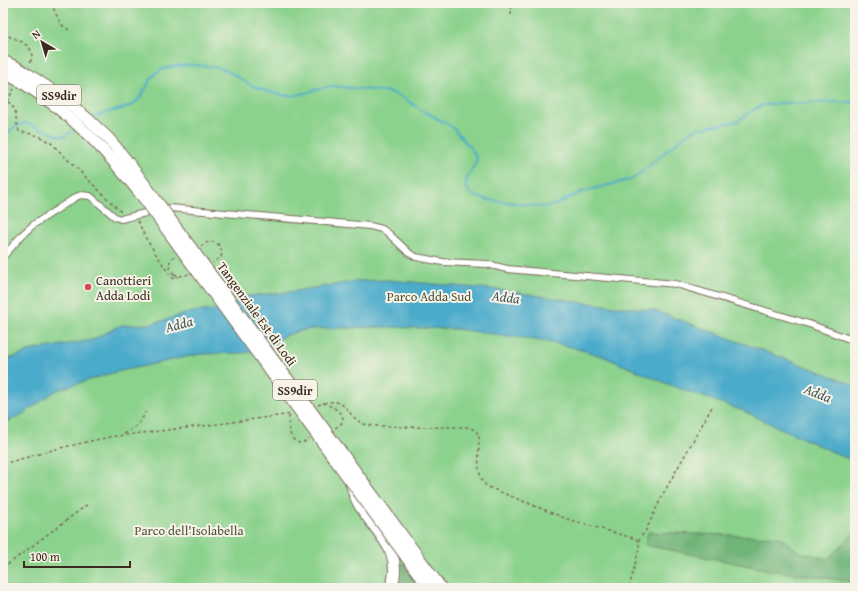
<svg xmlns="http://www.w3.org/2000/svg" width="858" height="591" viewBox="0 0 858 591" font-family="'Gentium Book Plus',serif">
<rect width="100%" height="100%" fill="#f7f3e8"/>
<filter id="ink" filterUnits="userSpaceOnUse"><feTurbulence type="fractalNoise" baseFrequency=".025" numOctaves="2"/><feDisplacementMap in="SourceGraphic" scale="8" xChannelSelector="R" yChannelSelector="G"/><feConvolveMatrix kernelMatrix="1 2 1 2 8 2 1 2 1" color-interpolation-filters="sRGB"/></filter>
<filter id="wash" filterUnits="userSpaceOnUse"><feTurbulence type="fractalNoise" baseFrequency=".012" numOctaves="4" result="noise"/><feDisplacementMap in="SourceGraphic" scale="16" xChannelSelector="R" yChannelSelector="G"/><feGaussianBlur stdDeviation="0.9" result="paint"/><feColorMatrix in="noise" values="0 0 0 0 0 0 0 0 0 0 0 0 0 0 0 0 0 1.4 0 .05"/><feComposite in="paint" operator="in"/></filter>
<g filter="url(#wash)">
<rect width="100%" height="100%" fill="#f2e4ca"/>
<rect fill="#8bd28c" stroke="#637e55" x="3" y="3" width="852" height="585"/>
<g fill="#70b478" stroke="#566f4b">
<path d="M648,532L780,537L799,552L828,559L855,532V582L769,570L645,545Z"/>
<path d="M403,562L422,588H398L403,578Z"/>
</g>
<path fill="#4babca" stroke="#436a74" d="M389,280L502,290L586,303L653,310L840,379L855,386V462L741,410L675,387L602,356L564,345L524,338L456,329L383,327L312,329L299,331L284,336L273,344L261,351L240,353L200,354L112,373L57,390L23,414L3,424V361L33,350L92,340L121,325L151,324L191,312L224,309L247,296L282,293L358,281Z"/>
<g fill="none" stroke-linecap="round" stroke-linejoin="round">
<g stroke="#4babca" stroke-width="2">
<path d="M93,118C104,110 118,112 130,106C146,99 146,77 161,70C175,63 213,64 227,71C236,75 244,82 253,86C262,90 273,93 282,95C300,98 316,88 333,86L389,92L400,96L425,112L444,122L452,127L470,147L477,159L475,164L466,180V188L470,193L477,197L489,200L546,207L555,205L581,192L633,179L687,134L696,129L738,121L755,109L763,105L782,103L855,102"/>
<path d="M3,138L15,126L26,123L60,136H65L76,129"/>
</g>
</g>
</g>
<g filter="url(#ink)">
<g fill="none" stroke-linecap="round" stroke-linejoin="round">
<defs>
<path id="street" d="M3,257L23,234L33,225L76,197L81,195L90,196L115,217L121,219L157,210L170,208L370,226L382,229L388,233L409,253L416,257L443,262L487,264L507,269L676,284L809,324L855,341"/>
<g id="highway">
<path d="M3,61L18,68"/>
<path d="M3,72L12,77"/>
<path d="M29,75C58,93 84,114 108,138C123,155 137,174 150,192"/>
<path d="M23,83C74,116 106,150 143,197"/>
<path d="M351,483C353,490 355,497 359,504C375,532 405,551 391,588"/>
</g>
</defs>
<use href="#street" stroke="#7b6b5a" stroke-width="8"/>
<use href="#highway" stroke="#7b6b5a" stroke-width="13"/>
<g stroke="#7b6b5a" stroke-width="1.5" stroke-dasharray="3 3" stroke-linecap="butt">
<path d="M51,3C56,12 59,27 70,30"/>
<path d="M511,15L512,3"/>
<path d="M3,34C17,40 40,45 29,65"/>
<path d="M3,98C21,111 13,114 19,131L39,136L51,143L121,212"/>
<path d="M7,101L14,89"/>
<path d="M138,221L145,237L171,277L175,279L178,276"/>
<path d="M201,247C210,236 225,244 221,257L213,263"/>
<path d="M174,274L180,276L190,274"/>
<path d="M323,403C334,406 354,419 335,428"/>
<path d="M318,405C351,393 344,419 367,425C374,426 381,426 388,426C414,428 439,427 465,427C472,428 475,429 479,435C480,451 474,477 488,487L567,519L636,539L639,543V549L629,588"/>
<path d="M290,416L288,419L290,433"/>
<path d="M124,434C134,428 142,423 145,412"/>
<path d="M3,464L60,448L109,437L218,424L292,414"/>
<path d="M638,541L646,530L663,494L712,407"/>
<path d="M3,568L88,504"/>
</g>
<use href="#street" stroke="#fff" stroke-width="6"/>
<use href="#highway" stroke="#fff" stroke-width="11"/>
<defs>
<g id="highway-bridge">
<path d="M18,68L29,75"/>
<path d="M12,77L23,83"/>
<path d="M150,192L441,588"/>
<path d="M143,197L429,588"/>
</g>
</defs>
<use href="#highway-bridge" stroke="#7b6b5a" stroke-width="13" stroke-linecap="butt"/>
<g stroke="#7b6b5a" stroke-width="1.5" stroke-dasharray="3 3" stroke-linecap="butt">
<path d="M174,274C168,269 167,261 175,256"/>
<path d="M290,433C293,443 301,446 309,439"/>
</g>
<use href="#highway-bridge" stroke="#fff" stroke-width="11"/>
</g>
</g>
<circle fill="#d1495b" stroke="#f7f3e8" stroke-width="1.5" cx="88" cy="287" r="4"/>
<g text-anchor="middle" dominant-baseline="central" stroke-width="4" stroke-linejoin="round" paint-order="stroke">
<g fill="#f7f3e8" stroke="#73665b" stroke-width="1">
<rect x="37" y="85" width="44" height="20" rx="3"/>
<rect x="273" y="380" width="44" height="20" rx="3"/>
</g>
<g font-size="12" font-weight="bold" fill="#3b2a1e">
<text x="59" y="95">SS9dir</text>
<text x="295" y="390">SS9dir</text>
</g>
<g font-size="13" fill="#3b2a1e" stroke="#f7f3e8" text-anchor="start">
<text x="96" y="280">Canottieri<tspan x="96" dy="15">Adda Lodi</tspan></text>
</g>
<g font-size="13" fill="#4f543a" stroke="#f7f3e8">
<text x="429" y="296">Parco Adda Sud</text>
<text x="189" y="530">Parco dell'Isolabella</text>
</g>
<g font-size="13" fill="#3b2a1e" stroke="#f7f3e8">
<text transform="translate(257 314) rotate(54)">Tangenziale Est di Lodi</text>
</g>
<g font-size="14" font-style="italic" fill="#41575a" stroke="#f7f3e8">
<text transform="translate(506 297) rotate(7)">Adda</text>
<text transform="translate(179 324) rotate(-15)">Adda</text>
<text transform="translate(818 393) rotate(22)">Adda</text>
</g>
</g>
<rect width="858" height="591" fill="none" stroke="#f7f3e8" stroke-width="16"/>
<g transform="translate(42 42) rotate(322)" stroke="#f7f3e8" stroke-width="3" paint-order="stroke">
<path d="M0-3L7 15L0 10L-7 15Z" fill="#3b2a1e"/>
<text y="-6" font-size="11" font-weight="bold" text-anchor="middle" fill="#3b2a1e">N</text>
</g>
<path d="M24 561v6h106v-6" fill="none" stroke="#3b2a1e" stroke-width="2"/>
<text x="30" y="561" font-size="12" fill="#3b2a1e" stroke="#f7f3e8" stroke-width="3" paint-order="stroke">100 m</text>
</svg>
